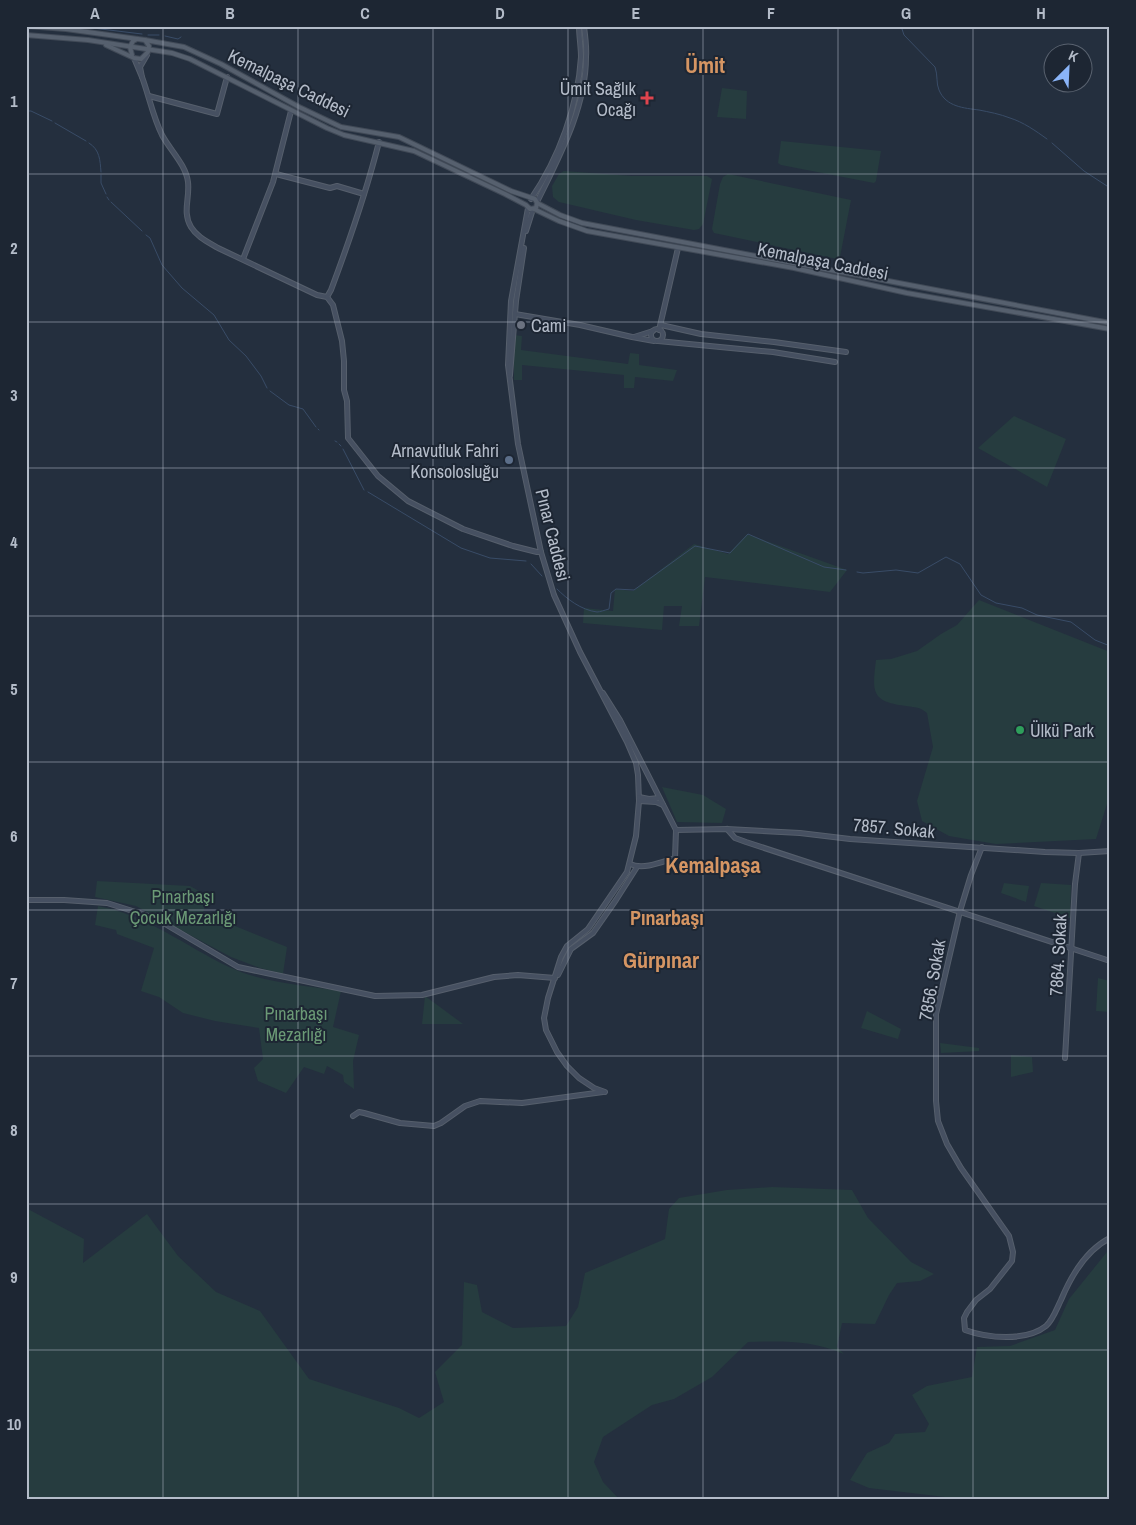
<svg xmlns="http://www.w3.org/2000/svg" width="1136" height="1525" viewBox="0 0 1136 1525" font-family="'Archivo Narrow',sans-serif">
<rect width="100%" height="100%" fill="#242f3e"/>
<g fill="#263c3f">
<path d="M722,88L747,91L746,119L717,117Z"/>
<path d="M781,141L881,151L876,181L874,183L781,165L778,163Z"/>
<path d="M564,171L632,176H707L712,179L703,224L699,229L694,230L636,220L559,202L553,197L552,186L559,174Z"/>
<path d="M728,174L851,200L840,257L837,259L714,233L712,229L720,184L723,177Z"/>
<path d="M514,335L522,336L521,350L628,364L630,353L639,354V365L677,370L673,381L635,377L634,388H624V375L522,365V380H514Z"/>
<path d="M1014,416L1066,439L1047,487L978,448Z"/>
<path d="M747,534L847,570L830,592L705,577L699,626H679L682,606H664L662,630L583,623L584,608L613,611L615,589L633,591L694,544L728,554Z"/>
<path d="M979,600L1110,652V775L1108,781L1107,804L1096,839L996,844L949,836L922,821L917,801L933,747L927,713C918,706 917,708 906,706C871,702 872,692 876,660L891,659L917,651L941,634L957,625Z"/>
<path d="M662,787L703,795L726,809L722,823L677,822Z"/>
<path d="M97,881L190,886L208,896L203,913L287,947L283,974L260,968L231,957L136,906L95,897Z"/>
<path d="M1004,883L1029,886L1026,902L1001,893Z"/>
<path d="M1041,883L1071,885L1070,918L1034,906Z"/>
<path d="M98,906C147,915 185,946 229,967C263,983 304,985 341,991L333,1027L359,1035L353,1061L354,1089L344,1082L343,1075L327,1066L324,1074L304,1067L286,1093L258,1081L254,1068L263,1059L259,1028L215,1021L183,1013L159,997L141,991L154,948L117,934L116,930L95,925Z"/>
<path d="M1098,978L1110,981V1012L1096,1011Z"/>
<path d="M425,996L463,1024H422Z"/>
<path d="M867,1011L901,1029L898,1039L861,1028Z"/>
<path d="M940,1043L979,1048V1051L941,1053Z"/>
<path d="M1011,1055L1032,1057L1033,1072L1011,1077Z"/>
<path d="M772,1187L852,1190L868,1218L911,1262L934,1274L920,1281L897,1283L889,1295L875,1324L842,1323L837,1347L844,1354C812,1340 781,1341 748,1342L712,1377L674,1399L652,1405L603,1437L594,1462L603,1482L619,1499H26V1208L84,1239L83,1263L147,1214L178,1256L216,1292L260,1311L309,1379L399,1408L419,1418L444,1402L435,1372L462,1345L464,1282L477,1285L482,1312L513,1328L566,1326L578,1307L585,1273L665,1239L669,1209L679,1198L727,1190Z"/>
<path d="M1110,1251V1499H962L869,1488L850,1480L867,1453L889,1443L895,1434L925,1432L929,1424L912,1395L927,1386L972,1377L977,1347L1010,1346L1055,1330L1069,1299L1107,1252Z"/>
</g>
<g fill="none" stroke-linecap="round" stroke-linejoin="round">
<g stroke="#394c67" stroke-width="1">
<path d="M76,26L142,34"/>
<path d="M901,26L904,35L935,67C938,75 936,84 939,90C946,107 964,108 979,110C989,112 1000,114 1010,118C1023,122 1036,131 1047,139"/>
<path d="M148,35H159"/>
<path d="M165,36L178,39L181,37"/>
<path d="M26,111H31L52,121"/>
<path d="M55,123L86,141"/>
<path d="M89,143C100,150 100,160 101,172"/>
<path d="M1052,143L1084,171L1110,188"/>
<path d="M101,175V183L106,194"/>
<path d="M107,197L109,200"/>
<path d="M111,202L142,231"/>
<path d="M146,235L150,238L162,265L182,288L214,315L229,340L246,356L261,376L267,388"/>
<path d="M270,391L289,405L303,409L316,427"/>
<path d="M318,429L319,430"/>
<path d="M335,441L337,442"/>
<path d="M339,444L341,446"/>
<path d="M343,449L364,490"/>
<path d="M368,492L461,548L490,558L526,561"/>
<path d="M531,564L542,576"/>
<path d="M857,572L863,573L896,570L918,573L946,557L960,564L981,595L996,603L1022,608L1037,615L1071,622L1095,640L1110,646"/>
<path d="M557,589C567,599 581,610 597,612C600,612 605,610 609,609L611,593L616,589L634,590L695,546L730,553L748,534L824,567L846,570"/>
</g>
<defs>
<g id="secondary">
<path d="M134,58L142,77L140,67L147,55"/>
<path d="M142,77C149,96 153,117 162,135C170,150 186,165 188,182C190,198 182,212 191,227C197,237 208,242 218,248L317,295L327,297L333,305L342,341L344,361V390L347,401L348,438L378,476L408,501L463,529L513,546L537,552H541"/>
<path d="M149,96L217,114L227,77"/>
<path d="M276,174L330,188L337,186L364,194"/>
<path d="M531,199C559,158 578,106 581,57C581,47 579,36 579,26"/>
<path d="M537,202C559,157 586,108 586,57C587,47 585,36 584,26"/>
<path d="M528,208L511,301L508,365L518,444L541,552L554,595L580,652L627,742L636,763L638,775L639,801L636,836L627,872L588,929L567,946L561,957L548,998L544,1018L546,1030L557,1052L567,1066L579,1078L594,1088L605,1092"/>
<path d="M526,231L533,209"/>
<path d="M243,259L273,182L291,111"/>
<path d="M327,297L331,290C349,242 366,193 379,142"/>
<path d="M515,314L580,325L632,337L654,341"/>
<path d="M661,325L701,334L774,342L846,352"/>
<circle cx="657" cy="335" r="6"/>
<path d="M659,330L678,248"/>
<path d="M634,337L653,331"/>
<path d="M658,341L773,352L835,362"/>
<path d="M510,375L516,301L524,248"/>
<path d="M603,693L620,720L676,830L675,858C662,862 643,870 630,864"/>
<path d="M639,797L649,799L659,798"/>
<path d="M639,801L656,802L663,805"/>
<path d="M727,829L735,838L746,842L1110,961"/>
<path d="M676,830L727,829L800,833L850,839L1045,852L1079,853L1110,851"/>
<path d="M982,847L971,875L960,911L936,1014V1101L938,1121L947,1144L961,1168L1009,1236L1013,1252L1012,1261L990,1289L976,1300L967,1312L964,1318L965,1330C987,1338 1026,1342 1046,1326C1053,1320 1057,1308 1061,1300C1071,1276 1086,1250 1110,1238"/>
<path d="M26,900H64L107,903L155,918L238,967L375,996L422,995L494,977L518,975L555,978"/>
<path d="M558,975L571,949L593,933L616,900L637,867"/>
<path d="M1065,1058L1075,884L1079,853"/>
<path d="M353,1116L359,1112L364,1113L400,1123L434,1126L441,1123L465,1106L480,1101L522,1103L603,1092"/>
</g>
<g id="primary">
<path d="M26,26L66,29L145,40L184,47L221,64L299,107L341,127L399,137L511,191L535,199L537,203L560,215L582,223L1110,323"/>
<path d="M26,35L88,40L172,53L190,59L327,128L344,135L414,151L505,194L526,205L530,209L536,208L537,203"/>
<path d="M106,45L134,58L141,59L148,52L149,46L145,40"/>
<path d="M132,55L130,47L133,41L137,39"/>
<path d="M534,209L559,221L587,231L794,268L907,293L1110,329"/>
</g>
</defs>
<use href="#secondary" stroke="#565f6c" stroke-width="6"/>
<use href="#primary" stroke="#414a57" stroke-width="6"/>
<use href="#secondary" stroke="#465061" stroke-width="4"/>
<use href="#primary" stroke="#56606e" stroke-width="4"/>
</g>
<path fill="none" stroke="#b4bcc9" stroke-width="1" stroke-opacity="0.55" d="M163,26V1499M298,26V1499M433,26V1499M568,26V1499M703,26V1499M838,26V1499M973,26V1499M26,174H1110M26,322H1110M26,468H1110M26,616H1110M26,762H1110M26,910H1110M26,1056H1110M26,1204H1110M26,1350H1110"/>
<path fill="#e0444e" stroke="#1d2633" stroke-width="2" d="M644.5 90.5h5v5h5v5h-5v5h-5v-5h-5v-5h5z"/>
<circle fill="#6b7280" stroke="#1d2633" stroke-width="2" cx="521" cy="325" r="5"/>
<circle fill="#5c6f8a" stroke="#1d2633" stroke-width="2" cx="509" cy="460" r="5"/>
<circle fill="#2e9e5b" stroke="#1d2633" stroke-width="2" cx="1020" cy="730" r="5"/>
<g text-anchor="middle" dominant-baseline="central" stroke-width="4" stroke-linejoin="round" paint-order="stroke">
<g font-size="18" fill="#b4bcc9" stroke="#1d2633">
<text transform="translate(289 83) rotate(26)">Kemalpaşa Caddesi</text>
<text transform="translate(823 261) rotate(11)">Kemalpaşa Caddesi</text>
<text transform="translate(553 535) rotate(76)">Pınar Caddesi</text>
<text transform="translate(894 828) rotate(5)">7857. Sokak</text>
<text transform="translate(1058 955) rotate(-87)">7864. Sokak</text>
<text transform="translate(932 980) rotate(-80)">7856. Sokak</text>
</g>
<g font-size="18" fill="#b4bcc9" stroke="#1d2633" text-anchor="end">
<text x="636" y="88">Ümit Sağlık<tspan x="636" dy="21">Ocağı</tspan></text>
<text x="531" y="325" text-anchor="start">Cami</text>
<text x="499" y="450">Arnavutluk Fahri<tspan x="499" dy="21">Konsolosluğu</tspan></text>
<text x="1030" y="730" text-anchor="start">Ülkü Park</text>
</g>
<g font-size="18" fill="#6b9a76" stroke="#1d2633">
<text x="183" y="896">Pınarbaşı<tspan x="183" dy="21">Çocuk Mezarlığı</tspan></text>
<text x="296" y="1013">Pınarbaşı<tspan x="296" dy="21">Mezarlığı</tspan></text>
</g>
<g font-size="20" font-weight="bold" fill="#d59563" stroke="#1d2633">
<text x="667" y="917">Pınarbaşı</text>
</g>
<g font-size="22" font-weight="bold" fill="#d59563" stroke="#1d2633">
<text x="705" y="65">Ümit</text>
<text x="713" y="865">Kemalpaşa</text>
<text x="661" y="960">Gürpınar</text>
</g>
</g>
<rect width="1136" height="1525" fill="none" stroke="#1d2633" stroke-width="55"/>
<g transform="translate(1068 68) rotate(24)"><circle r="24" fill="#1d2633" stroke="#59626f"/>
<path d="M0-4L9 19L0 12L-9 19Z" fill="#8ab4f8"/>
<text y="-8" font-size="14" font-weight="bold" text-anchor="middle" fill="#b4bcc9">K</text>
</g>
<rect x="28" y="28" width="1080" height="1470" fill="none" stroke="#b4bcc9" stroke-width="2"/>
<g font-size="16" text-anchor="middle" font-weight="bold" fill="#b4bcc9">
<text x="95" y="19">A</text>
<text x="230" y="19">B</text>
<text x="365" y="19">C</text>
<text x="500" y="19">D</text>
<text x="636" y="19">E</text>
<text x="771" y="19">F</text>
<text x="906" y="19">G</text>
<text x="1041" y="19">H</text>
<text x="14" y="107">1</text>
<text x="14" y="254">2</text>
<text x="14" y="401">3</text>
<text x="14" y="548">4</text>
<text x="14" y="695">5</text>
<text x="14" y="842">6</text>
<text x="14" y="989">7</text>
<text x="14" y="1136">8</text>
<text x="14" y="1283">9</text>
<text x="14" y="1430">10</text>
</g>
</svg>
